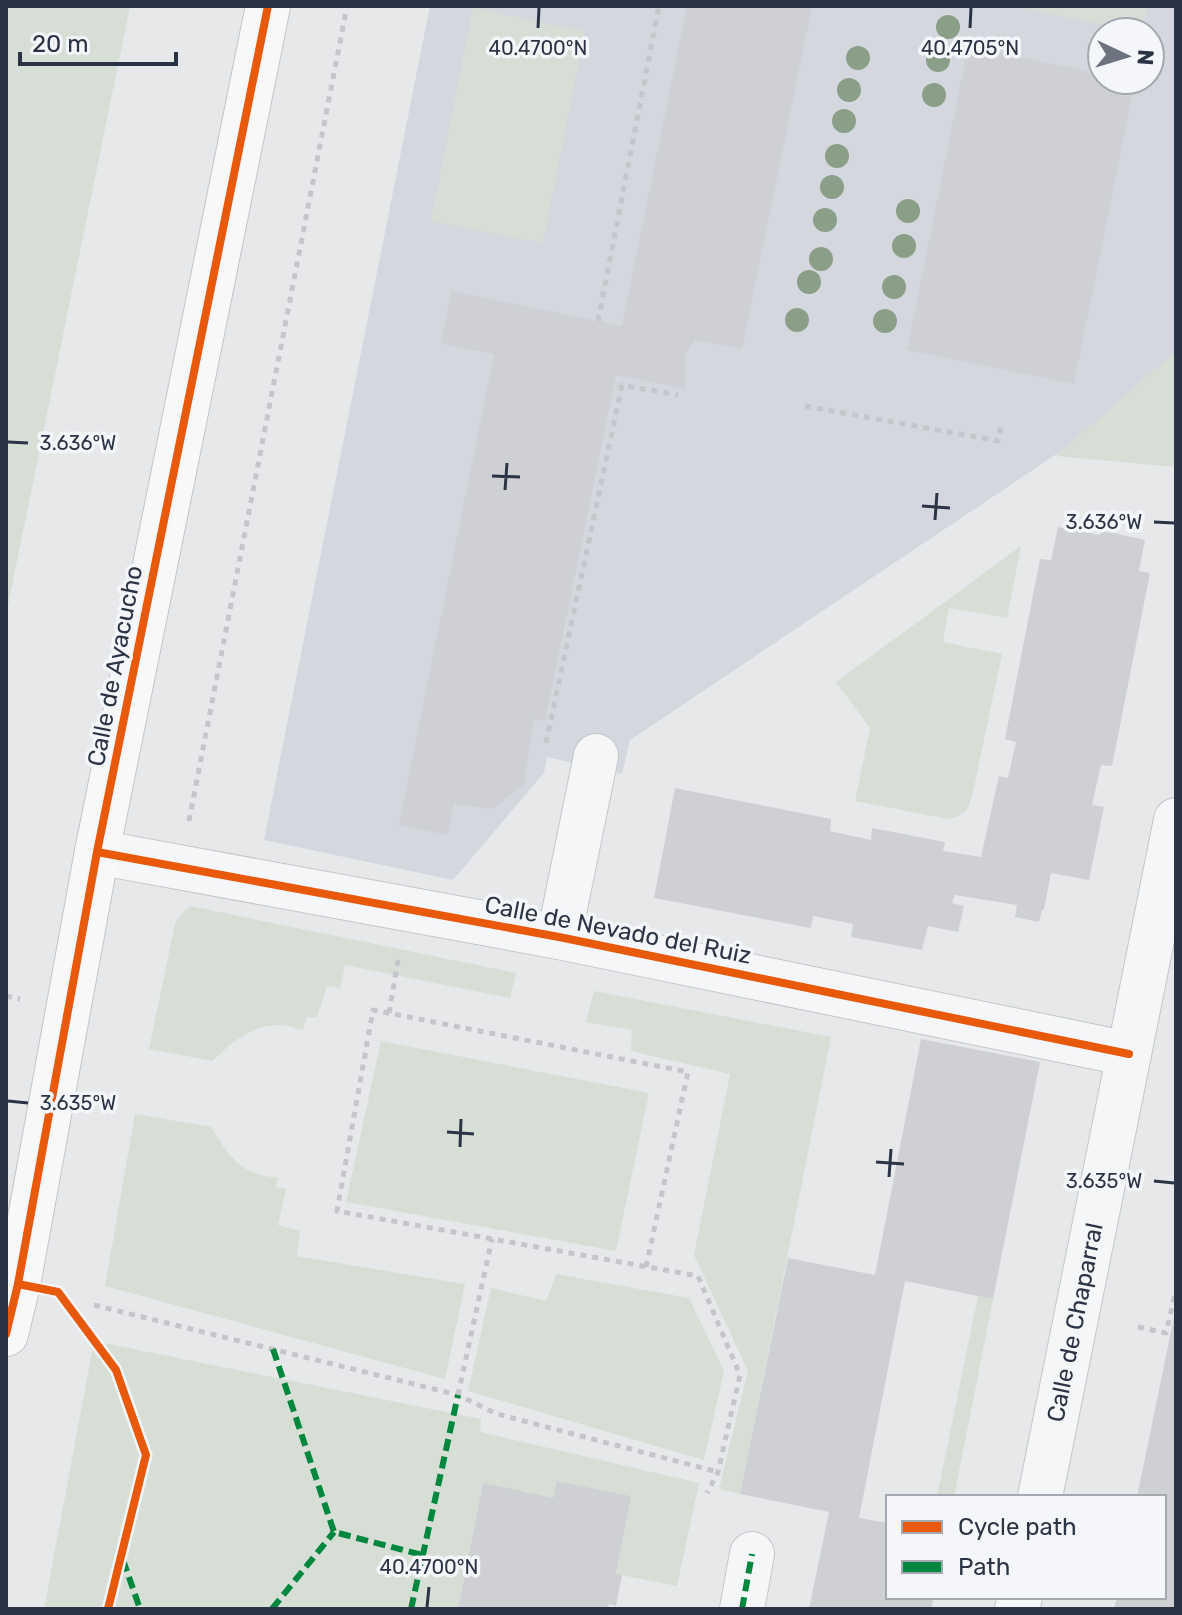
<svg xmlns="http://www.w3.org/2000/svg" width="1182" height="1615" viewBox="0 0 1182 1615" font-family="Rubik,sans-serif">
<rect width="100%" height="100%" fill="#e6e8ea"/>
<path fill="#d4d7dd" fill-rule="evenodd" d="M430,6H1176V374L630,740L622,774L547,757L544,773L453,880L264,840ZM1102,32H1150V80H1102Z"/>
<g fill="#d6ded6">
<path d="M6,6H130L6,615Z"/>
<path d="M1014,6H1148L1142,32H1138Z"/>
<path d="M473,8L585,31L543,243L431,221Z"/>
<path d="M1176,351V467L1056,456Z"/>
<path d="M1021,546L1007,618L949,608L943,642L1002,654L973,792C968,810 967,815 948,819L855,801L870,728L836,682Z"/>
<path d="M190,906L516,973L510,998L345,965L340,988L327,986L317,1017H307L303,1030C294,1028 285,1024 276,1025C252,1026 230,1043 213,1061L149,1049L175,924L181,914Z"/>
<path d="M594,991L831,1037L740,1494L719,1489L748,1371L694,1255L730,1074L631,1051L632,1030L586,1022Z"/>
<path d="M381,1041L649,1093L616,1251L346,1202Z"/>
<path d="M135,1114L211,1127C231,1158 238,1173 278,1178L276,1187L286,1189L278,1225L300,1231L297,1256L465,1284L445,1379L105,1286Z"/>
<path d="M556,1274L689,1298L724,1371L704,1460L468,1391L491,1288L546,1301Z"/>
<path d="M978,1296L993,1299L954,1497H937Z"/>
<path d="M94,1341L481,1419L480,1432L699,1483L677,1586L616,1574L631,1496L558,1481L553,1498L483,1484L458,1609H44Z"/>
</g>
<g fill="#ced0d3">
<path d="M687,6H812L742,349L695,340L685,356V389L616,375L545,722L534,718L524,785L492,809L454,804L447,835L399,825L494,354L441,344L451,291L622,326Z"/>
<path d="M968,47L1102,74V80L1135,81L1074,384L907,350Z"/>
<path d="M1058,527L1100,535V530L1145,540L1139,571L1150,573L1112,766L1101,765L1092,805L1104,807L1089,880L1051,873L1044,910H1042L1039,922L1015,917L1017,905L955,895L952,903L964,906L958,932L928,926L922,950L851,937L853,924L813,916L811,928L654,898L675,788L831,819L830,831L871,840L872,828L945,842L943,851L981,857L999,776L1008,778L1016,742L1005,739L1040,559L1051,560Z"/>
<path d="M921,1039L1040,1062L993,1299L905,1281L859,1518L888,1523V1597H934L931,1609H809L829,1512L740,1494L788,1258L875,1275Z"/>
<path d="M1175,1312H1176V1609H1114L1117,1597H1164V1497H1137Z"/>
<path d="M557,1481L631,1496L616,1574L622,1575L616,1606L609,1604L608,1609H458L483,1483L553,1498Z"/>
</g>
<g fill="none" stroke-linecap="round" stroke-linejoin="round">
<defs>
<g id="minor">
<path d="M97,852L559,937L1129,1054"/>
<path d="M559,937L596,756"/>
<path id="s1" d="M1040,1497L1176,820"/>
<path d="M742,1609L752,1554"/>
<path d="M1017,1609L1020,1597"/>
</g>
<path id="major" d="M6,1334L18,1284L97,852L268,6"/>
</defs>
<use href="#minor" stroke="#c4c6c8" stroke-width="46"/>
<use href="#major" stroke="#c2c5c8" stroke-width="46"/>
<g stroke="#c5c6ca" stroke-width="5" stroke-dasharray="6 6" stroke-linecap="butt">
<path d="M598,321L659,6"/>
<path d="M805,406L998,441L1001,425"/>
<path d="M546,743L622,385L678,395"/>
<path d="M189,821L347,6"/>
<path d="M6,996L20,999"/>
<path d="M389,1013L399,955"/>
<path d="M646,1267L688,1072L373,1010L337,1211L698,1276L740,1375L718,1472L707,1493"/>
<path d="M94,1305L458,1395L497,1414L718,1472"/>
<path d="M1138,1327L1166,1333L1176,1290"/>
<path d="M458,1395L492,1239"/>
</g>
<use href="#minor" stroke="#f5f6f7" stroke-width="44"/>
<use href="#major" stroke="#f8f8f8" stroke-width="44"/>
<g stroke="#00873e" stroke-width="6" stroke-dasharray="12 6" stroke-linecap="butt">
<path d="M273,1349L334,1532L423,1555"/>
<path d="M123,1560L140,1609"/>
<path d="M272,1609L334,1532"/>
<path d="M411,1609L458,1395"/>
<path d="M742,1609L752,1554"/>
</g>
<defs>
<g id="cycleway">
<path d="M97,852L559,937L1129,1054"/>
<path d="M18,1284L58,1292L116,1370L146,1455L108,1609"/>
<path d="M6,1334L18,1284L97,852L268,6"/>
</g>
</defs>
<use href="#cycleway" stroke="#f4f6f9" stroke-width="13"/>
<use href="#cycleway" stroke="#e8590c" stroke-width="8"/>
</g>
<g fill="#8a9e88">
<circle cx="948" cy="27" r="12"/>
<circle cx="858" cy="58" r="12"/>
<circle cx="938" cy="60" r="12"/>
<circle cx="849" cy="90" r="12"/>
<circle cx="934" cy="95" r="12"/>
<circle cx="844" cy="121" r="12"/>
<circle cx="837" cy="156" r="12"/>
<circle cx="832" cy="187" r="12"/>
<circle cx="908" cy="211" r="12"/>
<circle cx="825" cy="220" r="12"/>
<circle cx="904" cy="246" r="12"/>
<circle cx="821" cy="259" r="12"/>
<circle cx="809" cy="282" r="12"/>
<circle cx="894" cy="287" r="12"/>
<circle cx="797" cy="320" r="12"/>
<circle cx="885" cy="321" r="12"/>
</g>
<path fill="none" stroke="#2b3445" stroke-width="3" d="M538,28L539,8M970,28L971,8M8,442L28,443M492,476L520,477M505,490L507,463M922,506L950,508M935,520L937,493M1154,522L1174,523M8,1101L28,1103M447,1132L474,1134M460,1147L461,1119M876,1162L904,1164M889,1177L891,1149M1154,1181L1174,1183M427,1607L429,1587"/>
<g text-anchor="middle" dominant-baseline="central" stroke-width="7" stroke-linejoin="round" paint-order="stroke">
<g font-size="24" fill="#2b3445" stroke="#f4f6f9">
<text transform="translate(115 666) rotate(-79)">Calle de Ayacucho</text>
<text transform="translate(618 930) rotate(11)">Calle de Nevado del Ruiz</text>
<text stroke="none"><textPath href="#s1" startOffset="178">Calle de Chaparral</textPath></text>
</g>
</g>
<g font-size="20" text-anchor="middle" fill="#2b3445" stroke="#f4f6f9" stroke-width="7" stroke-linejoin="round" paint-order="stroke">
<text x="538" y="55">40.4700°N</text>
<text x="970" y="55">40.4705°N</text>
<text x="78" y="450">3.636°W</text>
<text x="1104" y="529">3.636°W</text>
<text x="78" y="1110">3.635°W</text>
<text x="1104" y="1188">3.635°W</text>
<text x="429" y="1574">40.4700°N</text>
</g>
<rect width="1182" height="1615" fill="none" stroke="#2b3445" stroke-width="16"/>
<rect x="886" y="1495" width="280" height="104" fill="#f4f6f9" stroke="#a4a8b1" stroke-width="2"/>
<rect x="902" y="1521" width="40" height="12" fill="#e8590c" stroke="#a4a8b1" stroke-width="2"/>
<text x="958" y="1535" font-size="24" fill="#2b3445">Cycle path</text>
<rect x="902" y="1561" width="40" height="12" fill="#00873e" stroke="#a4a8b1" stroke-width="2"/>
<text x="958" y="1575" font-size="24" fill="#2b3445">Path</text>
<g transform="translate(1126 56) rotate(94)"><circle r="38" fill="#f4f6f9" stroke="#a4a8b1" stroke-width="2"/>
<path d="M0-6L14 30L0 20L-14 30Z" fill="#6c737f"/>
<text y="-12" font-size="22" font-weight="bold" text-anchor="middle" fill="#2b3445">N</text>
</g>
<path d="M20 52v12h156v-12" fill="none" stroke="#2b3445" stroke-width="4"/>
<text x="32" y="52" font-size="24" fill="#2b3445" stroke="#f4f6f9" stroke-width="6" paint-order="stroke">20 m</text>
</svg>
